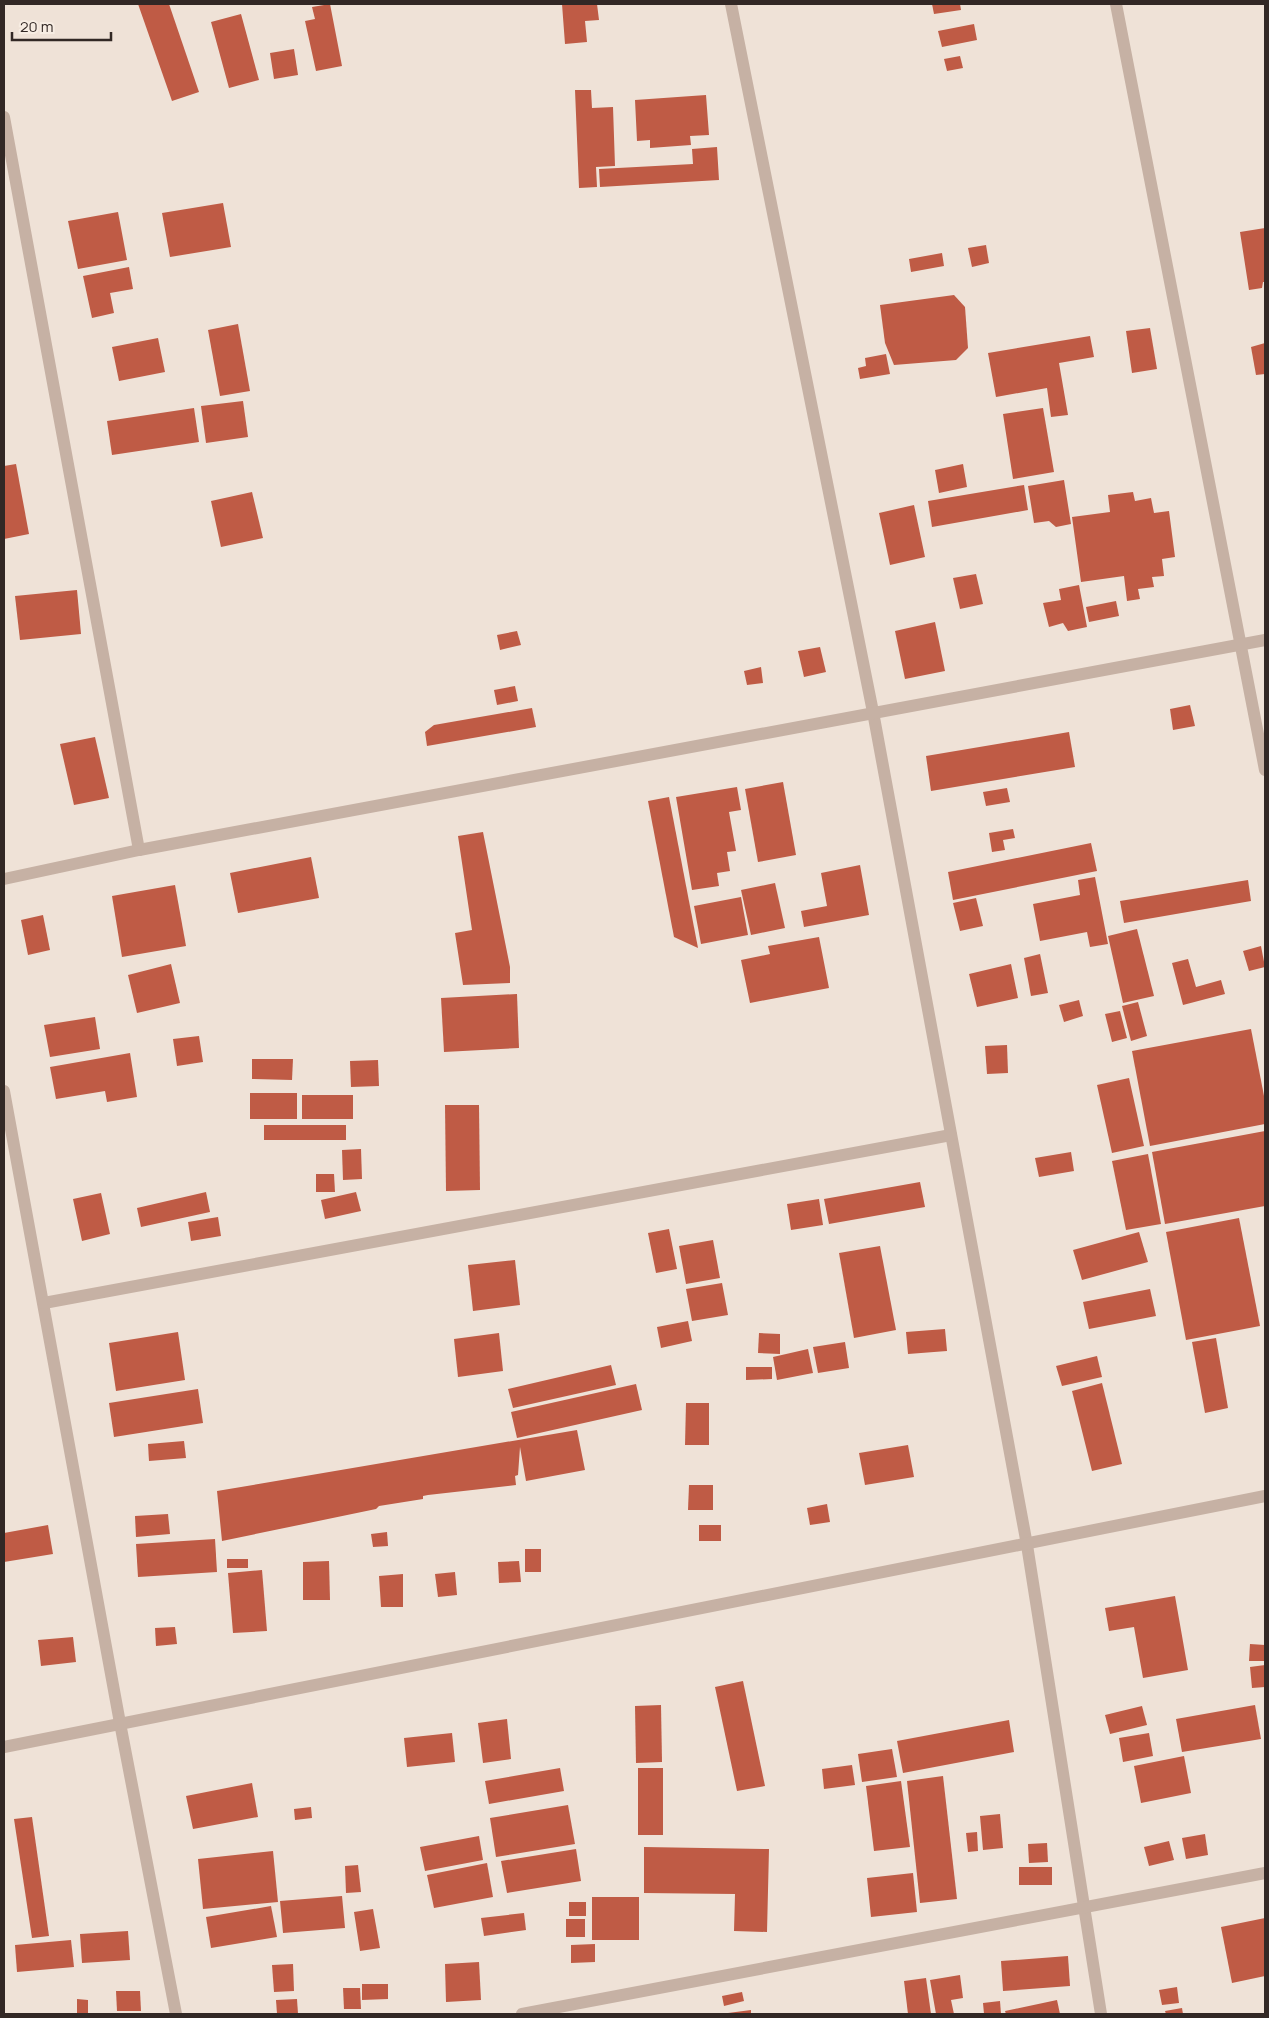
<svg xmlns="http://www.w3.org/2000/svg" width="1269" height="2018" viewBox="0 0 1269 2018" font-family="Manrope,sans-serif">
<rect width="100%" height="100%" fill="#efe2d7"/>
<g fill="#bf5b45">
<path d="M138,4H169L199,92L172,101Z"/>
<path d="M330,4L342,66L316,71L305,21L315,19L312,7Z"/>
<path d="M562,4H597L599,20L585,21L587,42L565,44Z"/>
<path d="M932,4H960L961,10L934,14Z"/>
<path d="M241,14L259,80L229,88L211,22Z"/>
<path d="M974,24L977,40L942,47L938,31Z"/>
<path d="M294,49L298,75L274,79L270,53Z"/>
<path d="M960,56L963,68L947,71L944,59Z"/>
<path d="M575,90H591L592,108L613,107L615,166L596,167L597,187L579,188Z"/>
<path d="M706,95L709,135L690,136L691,145L650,148V140L637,141L635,100Z"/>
<path d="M717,147L719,180L600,187L599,169L693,164L692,149Z"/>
<path d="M223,203L231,247L170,257L162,213Z"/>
<path d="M118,212L127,260L78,269L68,221Z"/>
<path d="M1265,228V282H1263L1262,288L1249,290L1240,232Z"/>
<path d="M986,245L989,263L972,267L968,248Z"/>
<path d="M942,253L944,266L911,272L909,259Z"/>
<path d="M129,267L133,289L110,293L114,313L92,318L83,276Z"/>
<path d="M954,295L965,307L968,348L956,360L894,365L885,343L880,305Z"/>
<path d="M238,324L250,391L220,396L208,330Z"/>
<path d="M1150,328L1157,369L1132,373L1126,331Z"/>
<path d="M1090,336L1094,357L1059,363L1068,415L1051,417L1047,388L996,397L988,353Z"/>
<path d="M158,338L165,372L119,381L112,347Z"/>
<path d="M1265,343V374L1256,375L1251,347Z"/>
<path d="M886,354L890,374L860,379L858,368L866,366L865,358Z"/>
<path d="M243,401L248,437L206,443L201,406Z"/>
<path d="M194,408L199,442L112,455L107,421Z"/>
<path d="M1043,408L1054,472L1013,479L1003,414Z"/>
<path d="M16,464L29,534L4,539V466Z"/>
<path d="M963,464L967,487L939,493L935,470Z"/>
<path d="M1064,480L1071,524L1056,527L1049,521L1034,523L1028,486Z"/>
<path d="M1024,485L1028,510L932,527L928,501Z"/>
<path d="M252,492L263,538L221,547L211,501Z"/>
<path d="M1133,492L1135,501L1151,498L1154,513L1169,511L1175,557L1162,559L1164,576L1152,577L1154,587L1138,589L1140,599L1127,601L1124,576L1081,582L1072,517L1110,512L1108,495Z"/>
<path d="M914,505L925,557L890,565L879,513Z"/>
<path d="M976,574L983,604L960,609L953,578Z"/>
<path d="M1079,585L1087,627L1068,631L1063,623L1049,627L1043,603L1061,600L1059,589Z"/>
<path d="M77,590L81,634L20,640L15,596Z"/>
<path d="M1116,601L1119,616L1089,622L1086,607Z"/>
<path d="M935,622L945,671L905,679L895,631Z"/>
<path d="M517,631L521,645L500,650L497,635Z"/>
<path d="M820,647L826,672L804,677L798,651Z"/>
<path d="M761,667L763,683L747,685L744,671Z"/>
<path d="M515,686L518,701L497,705L494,690Z"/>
<path d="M1190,705L1195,726L1173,730L1170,709Z"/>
<path d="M532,708L536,727L427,746L425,732L434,725Z"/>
<path d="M1069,732L1075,767L931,791L926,756Z"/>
<path d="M95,737L109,798L74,805L60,744Z"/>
<path d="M783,782L796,855L758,862L745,789Z"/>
<path d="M737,787L741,810L729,812L736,851L727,852L730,871L717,873L719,886L692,890L676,797Z"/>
<path d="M1007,788L1010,802L986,806L983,792Z"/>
<path d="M669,797L698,948L674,937L648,801Z"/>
<path d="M1013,829L1015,838L1003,840L1005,850L992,852L989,833Z"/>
<path d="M483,832L510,967V983L463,985L455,933L472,930L458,836Z"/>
<path d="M1091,843L1097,871L953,900L948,872Z"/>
<path d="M311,857L319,898L238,913L230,873Z"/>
<path d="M860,865L869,915L804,927L801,911L827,906L821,873Z"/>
<path d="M1095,877L1108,944L1090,947L1087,932L1040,941L1033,904L1080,895L1078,880Z"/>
<path d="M1248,880L1251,901L1124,923L1120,901Z"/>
<path d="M775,883L785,928L751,935L741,890Z"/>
<path d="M175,885L186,946L122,957L112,896Z"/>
<path d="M741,897L748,935L701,944L694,906Z"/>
<path d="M976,898L983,926L960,931L953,903Z"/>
<path d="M43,915L50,950L28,955L21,920Z"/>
<path d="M1137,929L1154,996L1123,1003L1108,936Z"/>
<path d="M819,937L829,988L750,1003L741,960L770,954L768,946Z"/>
<path d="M1261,946L1265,967L1249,971L1243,951Z"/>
<path d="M1040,954L1048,993L1031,996L1024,958Z"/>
<path d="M1188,959L1196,987L1221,980L1225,994L1183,1005L1172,963Z"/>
<path d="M171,964L180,1003L137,1013L128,975Z"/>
<path d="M1011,964L1018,998L977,1007L969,974Z"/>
<path d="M517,994L519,1048L444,1052L441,998Z"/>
<path d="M1079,1000L1083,1016L1064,1022L1059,1005Z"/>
<path d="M1138,1002L1147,1036L1131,1041L1122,1006Z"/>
<path d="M1120,1011L1127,1038L1112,1042L1105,1014Z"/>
<path d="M95,1017L100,1049L50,1057L44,1025Z"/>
<path d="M1251,1029L1265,1101V1124L1150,1146L1132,1051Z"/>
<path d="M199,1036L203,1062L177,1066L173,1039Z"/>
<path d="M1007,1045L1008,1073L987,1074L985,1046Z"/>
<path d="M130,1053L137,1097L107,1102L105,1091L56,1099L50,1067Z"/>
<path d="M252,1059H293L292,1080L252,1079Z"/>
<path d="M378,1060L379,1086L351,1087L350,1061Z"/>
<path d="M1129,1078L1144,1146L1112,1153L1097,1085Z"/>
<rect x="250" y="1093" width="47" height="26"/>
<rect x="302" y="1095" width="51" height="24"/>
<path d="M445,1105H479L480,1190L446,1191Z"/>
<rect x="264" y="1125" width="82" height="15"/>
<path d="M1265,1131V1206L1165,1224L1152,1152Z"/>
<path d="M361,1149L362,1179L343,1180L342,1150Z"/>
<path d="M1071,1152L1074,1171L1039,1177L1035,1158Z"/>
<path d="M1148,1154L1161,1224L1126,1230L1112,1161Z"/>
<path d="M316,1174H334L335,1192H316Z"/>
<path d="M920,1182L925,1207L829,1224L824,1199Z"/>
<path d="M206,1192L210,1212L141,1227L137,1208Z"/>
<path d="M356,1192L361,1211L325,1219L321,1200Z"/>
<path d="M101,1193L110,1234L82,1241L73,1199Z"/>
<path d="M819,1199L823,1225L791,1230L787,1204Z"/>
<path d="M218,1217L221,1236L191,1241L188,1222Z"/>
<path d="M1239,1218L1260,1326L1186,1340L1166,1232Z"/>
<path d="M669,1229L677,1269L656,1273L648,1233Z"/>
<path d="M1139,1232L1148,1262L1082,1280L1073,1250Z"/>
<path d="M713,1240L720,1278L686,1284L679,1246Z"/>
<path d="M880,1246L896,1330L854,1338L839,1253Z"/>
<path d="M515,1260L520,1305L473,1311L468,1265Z"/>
<path d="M722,1283L728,1315L692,1321L686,1289Z"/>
<path d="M1150,1289L1156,1316L1089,1329L1083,1302Z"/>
<path d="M688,1321L692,1341L661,1348L657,1327Z"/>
<path d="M945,1329L947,1351L908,1354L906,1332Z"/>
<path d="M178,1332L185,1380L116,1391L109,1343Z"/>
<path d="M499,1333L503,1371L458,1377L454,1339Z"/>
<path d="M759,1333L780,1334V1354L758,1353Z"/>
<path d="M1216,1338L1228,1408L1205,1413L1192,1342Z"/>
<path d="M845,1342L849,1368L818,1373L813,1347Z"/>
<path d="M808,1349L813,1373L777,1380L773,1357Z"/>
<path d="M1097,1356L1102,1377L1062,1386L1056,1366Z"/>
<path d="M611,1365L616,1385L513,1408L508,1389Z"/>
<path d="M746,1367H772V1379L746,1380Z"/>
<path d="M1102,1383L1122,1464L1092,1471L1072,1391Z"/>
<path d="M636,1384L642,1410L517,1438L511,1412Z"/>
<path d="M198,1389L203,1423L114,1437L109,1403Z"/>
<path d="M686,1403H709V1445H685Z"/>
<path d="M577,1430L585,1470L526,1481L520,1447L518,1475L515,1476L516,1485L428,1495L423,1496V1499L379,1506L376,1509L222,1541L217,1491Z"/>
<path d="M184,1441L186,1458L149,1461L148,1444Z"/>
<path d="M908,1445L914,1477L865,1485L859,1453Z"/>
<path d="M689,1485H713V1510H688Z"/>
<path d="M827,1504L830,1522L810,1525L807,1508Z"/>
<path d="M168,1514L170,1534L136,1537L135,1516Z"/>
<path d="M48,1525L53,1554L4,1562V1533Z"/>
<rect x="699" y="1525" width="22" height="16"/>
<path d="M387,1532L388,1546L373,1547L371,1534Z"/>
<path d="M215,1539L217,1572L138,1577L136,1544Z"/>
<rect x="525" y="1549" width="16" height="23"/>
<rect x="227" y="1559" width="21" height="9"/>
<path d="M329,1561L330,1600H303V1562Z"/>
<path d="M519,1561L521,1582L499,1583L498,1562Z"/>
<path d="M262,1570L267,1631L233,1633L228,1573Z"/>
<path d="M455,1572L457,1595L438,1597L435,1574Z"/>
<path d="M403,1574V1607H381L379,1576Z"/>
<path d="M1175,1596L1188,1670L1143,1678L1134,1627L1109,1631L1105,1608Z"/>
<path d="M175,1627L177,1644L156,1646L155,1628Z"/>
<path d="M73,1637L76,1662L41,1666L38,1640Z"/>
<path d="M1250,1644L1265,1645V1661H1249Z"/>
<path d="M1265,1665V1687L1252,1688L1250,1667Z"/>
<path d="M743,1681L765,1786L737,1791L715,1687Z"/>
<path d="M661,1705L662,1762L636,1763L635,1706Z"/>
<path d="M1255,1705L1261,1739L1182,1752L1176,1719Z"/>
<path d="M1142,1706L1147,1725L1110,1734L1105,1715Z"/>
<path d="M507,1719L511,1759L483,1763L478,1723Z"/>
<path d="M1009,1720L1014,1752L903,1773L897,1741Z"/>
<path d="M452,1733L455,1762L407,1767L404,1738Z"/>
<path d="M1149,1733L1153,1756L1123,1762L1119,1738Z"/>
<path d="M892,1749L897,1777L862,1782L858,1754Z"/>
<path d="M1184,1756L1191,1793L1141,1803L1134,1766Z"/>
<path d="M852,1765L855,1785L824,1789L822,1769Z"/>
<path d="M560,1768L564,1791L489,1804L485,1781Z"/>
<rect x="638" y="1768" width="25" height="67"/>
<path d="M943,1776L957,1899L920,1903L907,1781Z"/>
<path d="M901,1781L910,1847L874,1851L866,1786Z"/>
<path d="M252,1783L258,1817L193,1829L186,1796Z"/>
<path d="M568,1805L575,1844L496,1857L490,1818Z"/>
<path d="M311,1807L312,1818L295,1820L294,1809Z"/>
<path d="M1000,1814L1003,1848L983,1850L980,1816Z"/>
<path d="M32,1817L49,1936L32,1938L14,1819Z"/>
<path d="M977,1832L978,1851L968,1852L966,1833Z"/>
<path d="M1205,1834L1208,1855L1186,1859L1182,1838Z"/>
<path d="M479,1836L483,1860L425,1871L420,1847Z"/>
<path d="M1169,1841L1174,1860L1149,1866L1144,1847Z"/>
<path d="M1047,1843L1048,1862L1029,1863L1028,1844Z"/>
<path d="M644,1847L769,1849L767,1932L734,1931L735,1894L644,1893Z"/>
<path d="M576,1849L581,1881L507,1893L501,1861Z"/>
<path d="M273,1851L278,1902L203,1909L198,1859Z"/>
<path d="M487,1863L493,1897L434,1908L427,1875Z"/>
<path d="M358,1865L361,1892L346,1893L345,1866Z"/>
<rect x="1019" y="1867" width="33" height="18"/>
<path d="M913,1873L917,1912L871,1917L867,1878Z"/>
<path d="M342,1896L345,1928L283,1933L280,1901Z"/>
<rect x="592" y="1897" width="47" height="43"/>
<rect x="569" y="1902" width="17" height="14"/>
<path d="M271,1906L277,1937L211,1948L206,1917Z"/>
<path d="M373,1909L380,1948L360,1951L354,1912Z"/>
<path d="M524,1913L526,1930L484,1936L481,1918Z"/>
<path d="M1265,1918V1976L1232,1983L1221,1927Z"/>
<rect x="566" y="1919" width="19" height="18"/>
<path d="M128,1931L130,1960L82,1963L80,1934Z"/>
<path d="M71,1940L74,1967L17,1972L15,1945Z"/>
<path d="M595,1944V1962L571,1963V1945Z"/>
<path d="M1068,1956L1070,1986L1003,1991L1001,1961Z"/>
<path d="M479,1962L481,2000L446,2002L445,1964Z"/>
<path d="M293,1964L294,1991L274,1992L272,1965Z"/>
<path d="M960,1975L963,1998L951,2000L954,2014H936L930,1980Z"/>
<path d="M926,1978L931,2014H908L904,1981Z"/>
<path d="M362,1984H388V1999L362,2000Z"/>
<path d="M1177,1987L1179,2003L1162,2005L1159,1990Z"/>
<path d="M343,1988H360L361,2009H344Z"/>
<path d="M116,1991H140L141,2011H117Z"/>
<path d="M742,1992L744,2001L724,2006L722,1996Z"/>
<path d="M77,1999L88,2000V2014H77Z"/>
<path d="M297,1999L298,2014H277L276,2000Z"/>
<path d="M1057,2000L1060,2014H1006L1005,2011Z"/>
<path d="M1000,2001L1001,2014H984L983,2003Z"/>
<path d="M1182,2008L1183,2014H1166L1165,2011Z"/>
<path d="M751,2010V2014H728V2013Z"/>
</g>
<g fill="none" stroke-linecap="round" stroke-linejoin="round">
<g stroke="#c6b1a4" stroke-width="12">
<path d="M731,4L873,712L1027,1545L1101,2014"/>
<path d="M1116,4L1265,770"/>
<path d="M4,117L139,850"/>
<path d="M4,879L139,850L1265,640"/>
<path d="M4,1091L120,1723L176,2014"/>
<path d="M44,1303L951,1135"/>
<path d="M522,2014L1265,1873"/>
</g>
<path stroke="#c6b1a4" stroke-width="12" d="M4,1747L1265,1496"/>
</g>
<rect width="1269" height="2018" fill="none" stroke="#322825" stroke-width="10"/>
<path d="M12 32v8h99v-8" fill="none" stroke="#322825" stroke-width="2.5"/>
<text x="20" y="32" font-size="15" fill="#322825" stroke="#f7ede3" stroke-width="4" paint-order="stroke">20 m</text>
</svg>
